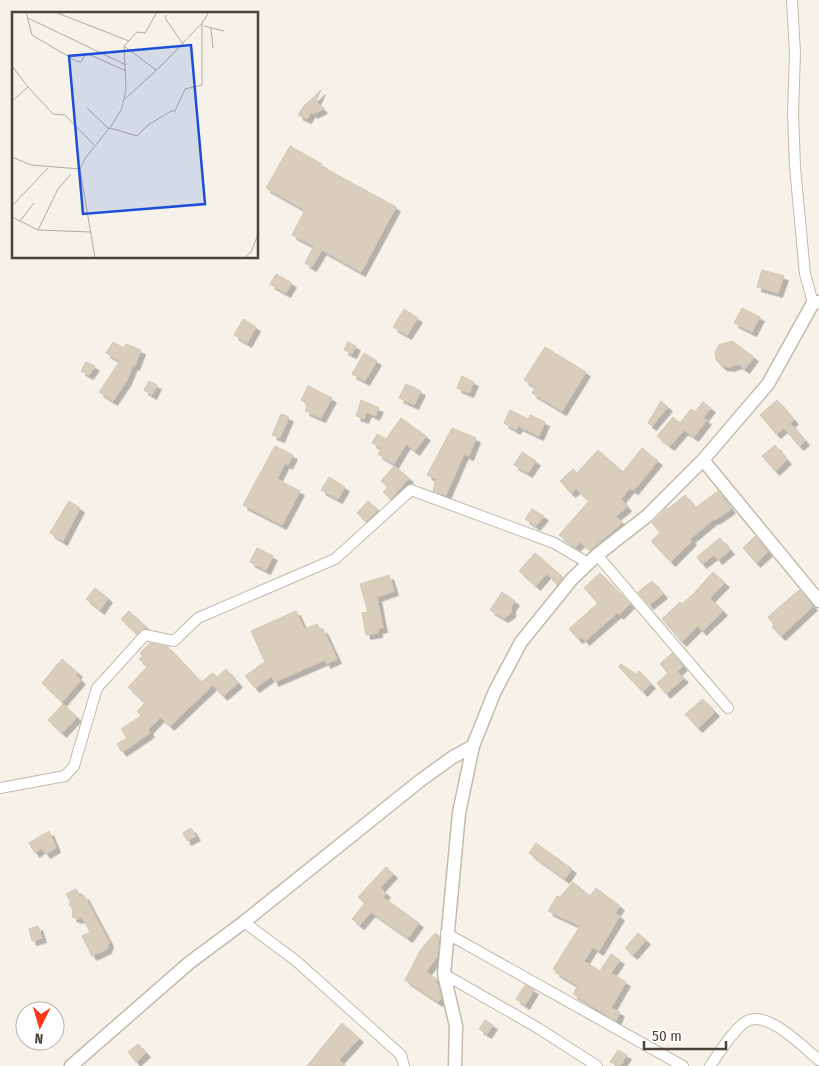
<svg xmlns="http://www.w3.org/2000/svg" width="819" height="1066" viewBox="0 0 819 1066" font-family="'Fira Sans Condensed',sans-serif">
<defs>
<filter id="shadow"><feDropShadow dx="4.5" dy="4.5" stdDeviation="0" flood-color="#0004"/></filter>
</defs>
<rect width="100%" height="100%" fill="#f6f2ea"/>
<g fill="#d9cebe" stroke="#d5c6b0" filter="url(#shadow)">
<path d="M321,90L316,101L323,109L313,114L311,112L307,119L298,115L303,107Z"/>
<path d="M290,146L322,164L321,166L396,207L361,272L322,250L312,267L305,263L314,246L292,235L305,210L266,188Z"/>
<path d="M762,270L784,276L778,293L757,287Z"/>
<path d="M276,274L292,283L286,293L270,284Z"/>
<path d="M742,308L760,317L752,332L734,323Z"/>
<path d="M404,309L418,318L407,335L393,327Z"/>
<path d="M243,319L256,327L247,343L234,335Z"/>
<path d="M732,341L754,357L745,369L738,364L730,367L722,366L716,360L715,352L719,345Z"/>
<path d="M113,342L124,348L126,344L141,350L135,366L133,365L127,380L113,401L99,392L120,361L106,353Z"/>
<path d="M348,342L356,346L352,354L344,350Z"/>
<path d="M545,347L586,372L562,411L532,393L536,387L524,380Z"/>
<path d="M364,353L377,361L365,381L352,374Z"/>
<path d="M86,362L95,366L89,375L81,371Z"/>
<path d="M462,376L474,382L469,393L457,388Z"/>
<path d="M149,381L157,385L152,395L144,390Z"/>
<path d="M406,384L421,391L414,405L399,398Z"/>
<path d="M308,386L332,398L321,418L305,411L308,404L301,400Z"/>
<path d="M361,400L379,408L375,416L367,412L364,419L356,416Z"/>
<path d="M777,400L794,420L790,423L805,441L799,446L784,428L776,434L760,415Z"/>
<path d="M661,401L668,407L652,426L648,423Z"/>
<path d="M703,402L711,408L703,418L707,420L694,437L684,430L670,446L657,436L673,417L680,423L691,409L695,412Z"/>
<path d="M510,410L528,419L530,415L545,422L539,436L518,426L516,430L504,423Z"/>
<path d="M281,414L289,417L280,438L272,435Z"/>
<path d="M401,418L426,436L415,451L406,444L394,464L378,454L382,448L372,443L377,434L386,439Z"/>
<path d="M452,428L476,438L469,456L464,454L446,495L433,491L436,479L427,475Z"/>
<path d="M775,445L787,460L775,471L762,456Z"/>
<path d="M275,446L293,455L288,465L285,463L277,479L300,491L282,525L243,505Z"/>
<path d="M642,448L658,461L634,490L630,488L621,499L627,507L616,516L622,523L590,550L580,542L576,547L559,535L589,501L576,489L571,493L560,481L573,469L577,473L598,450L623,472Z"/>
<path d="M522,452L536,461L528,473L514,465Z"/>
<path d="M394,466L409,478L391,499L383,492L388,487L381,481Z"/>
<path d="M329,477L345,487L338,499L321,490Z"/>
<path d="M718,491L731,509L715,520L714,519L690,539L692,541L671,562L651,541L660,533L652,523L667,508L668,509L685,495L695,508Z"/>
<path d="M69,501L80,508L63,541L50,533L51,531Z"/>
<path d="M368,501L378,510L366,522L357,513Z"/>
<path d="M532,509L544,516L536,526L525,519Z"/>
<path d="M755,536L768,552L756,563L743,548Z"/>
<path d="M720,538L730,550L718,560L714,555L702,564L697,557Z"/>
<path d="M257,548L273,556L266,570L250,562Z"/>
<path d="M535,553L563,577L557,585L547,573L536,586L519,571Z"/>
<path d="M713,572L725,583L710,598L723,611L702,631L698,626L682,642L662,619L680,602L682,604L695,592Z"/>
<path d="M600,573L630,604L619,615L617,613L585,641L582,637L578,639L569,629L598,603L584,588Z"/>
<path d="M389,575L394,591L377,597L383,628L378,629V633L366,635L362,613L368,612L360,584Z"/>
<path d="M652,581L663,594L649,605L638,592Z"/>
<path d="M95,588L108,598L100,610L86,599Z"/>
<path d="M799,590L813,606L781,636L772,627L774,625L768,617Z"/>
<path d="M502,592L515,601L511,607V613L504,618L490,610Z"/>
<path d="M129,611L146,627L137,634L121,619Z"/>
<path d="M296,611L304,629L317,624L320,630L323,629L337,659L326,664L325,660L274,682L272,676L255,688L245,676L265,662L251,631Z"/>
<path d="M150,643L168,647L201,682L213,673L217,677L226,669L238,683L223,696L213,685L170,726L160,717L148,730L150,733L122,752L117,744L127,738L121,729L141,716L137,711L145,703L128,687L147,667L139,659L143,656L140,653Z"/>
<path d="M672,653L683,666L677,672L684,678L666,694L657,683L668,673L660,664Z"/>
<path d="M62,659L78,673L76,675L81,680L62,702L42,683Z"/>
<path d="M621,664L636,674L639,671L651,684L643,692L619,667Z"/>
<path d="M703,699L715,712L698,728L685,714Z"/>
<path d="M63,704L77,717L62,733L48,720Z"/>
<path d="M191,828L196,836L187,841L183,833Z"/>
<path d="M49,831L56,848L46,854L42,848L35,853L29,843Z"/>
<path d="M536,843L572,869L565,879L529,853Z"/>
<path d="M386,867L393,874L380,888L386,893L383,897L419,923L408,938L371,912L360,925L352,919L365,903L358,897Z"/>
<path d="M573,882L590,896L596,888L620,906L615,913L620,916L599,951L593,947L584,961L600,971L611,954L620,960L611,973L626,982L611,1008L620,1012L616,1021L573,994L578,986L555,972L556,971L553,969L580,926L548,911L557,896L560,897Z"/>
<path d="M76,889L81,897L84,895L109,942L107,949L92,956L82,936L90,932L82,917L78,919L72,917L73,910L69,904L71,903L66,894Z"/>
<path d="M38,926L42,938L32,941L29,929Z"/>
<path d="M435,933L439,936L437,957L426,972L437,979L435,983L438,984L441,998L438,1002L405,980L420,951Z"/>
<path d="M638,933L646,940L633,955L625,948Z"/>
<path d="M525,985L534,990L525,1005L516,999Z"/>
<path d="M485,1020L493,1025L487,1034L479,1029Z"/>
<path d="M342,1023L359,1038L339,1060L346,1066H307Z"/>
<path d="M138,1044L146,1053L136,1062L128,1052Z"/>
<path d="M618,1050L627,1055L620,1066L610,1062Z"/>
</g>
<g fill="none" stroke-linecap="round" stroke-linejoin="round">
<defs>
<g id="minor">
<path d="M792,0L795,53L793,113L795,167L805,274L813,303"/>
<path d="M597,555L728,708"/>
<path d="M0,788L65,776L74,766L97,688L145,635L174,641L198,618L335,559L411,490L554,543L588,563"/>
<path d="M244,922L295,960L401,1055L404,1066"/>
<path d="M446,933L683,1066"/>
<path d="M444,974L538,1028L597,1066"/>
<path d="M710,1066C720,1052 730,1034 744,1023C764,1006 803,1047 819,1060"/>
</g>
<g id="tertiary">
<path d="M703,460L819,601"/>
<path d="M71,1066L189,963L244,922L421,780L453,757L473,746"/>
<path d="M455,1066L456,1026L444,974L459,813L473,746L495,691L521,642L572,579L597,555L647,516L703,460L768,384L813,303L819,302"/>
</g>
</defs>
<use href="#minor" stroke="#c3baab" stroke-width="12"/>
<use href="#tertiary" stroke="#c3baab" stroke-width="15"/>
<use href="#minor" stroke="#fff" stroke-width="10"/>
<use href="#tertiary" stroke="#fff" stroke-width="12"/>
</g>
<g transform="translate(12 12)">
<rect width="246" height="246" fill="#f6f2ea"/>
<path fill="none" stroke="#b2aca2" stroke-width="1" d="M14,0L20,23L64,49L69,50L74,41L114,59M43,0L117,29M155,3L153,6L171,32M16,6L114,53M192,14L212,19M199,16L201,36M112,34L144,58M0,54L16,75L0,89M16,75L41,102L53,103L82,133M113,87L152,51L190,11L197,0M75,96L97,117M98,116L125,124L136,113L159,99H163L173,77L190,73V11M0,145L19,153L68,157M0,194L36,156M0,205L26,218L79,220M8,209L22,191M26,218L46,177L59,162M83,246L68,157L74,145L100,113L110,96L114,77L112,34L125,20L133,21L145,0M232,246L239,240L247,220"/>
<path fill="#1d4ed8" fill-opacity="0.15" stroke="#1d4ed8" stroke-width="2.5" d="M179,33L193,192L71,202L57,44Z"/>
<rect width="246" height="246" fill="none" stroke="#4b4337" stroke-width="2.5"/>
</g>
<g transform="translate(40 1026) rotate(185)"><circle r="24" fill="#ffffff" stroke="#b7b4af"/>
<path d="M0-4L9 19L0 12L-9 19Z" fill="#ff3618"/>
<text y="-8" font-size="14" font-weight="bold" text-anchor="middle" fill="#4b4337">N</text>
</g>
<path d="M644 1041v8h82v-8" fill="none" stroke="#4b4337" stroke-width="2.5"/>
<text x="652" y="1041" font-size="15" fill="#4b4337" stroke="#ffffff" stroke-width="4" paint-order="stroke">50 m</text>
</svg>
